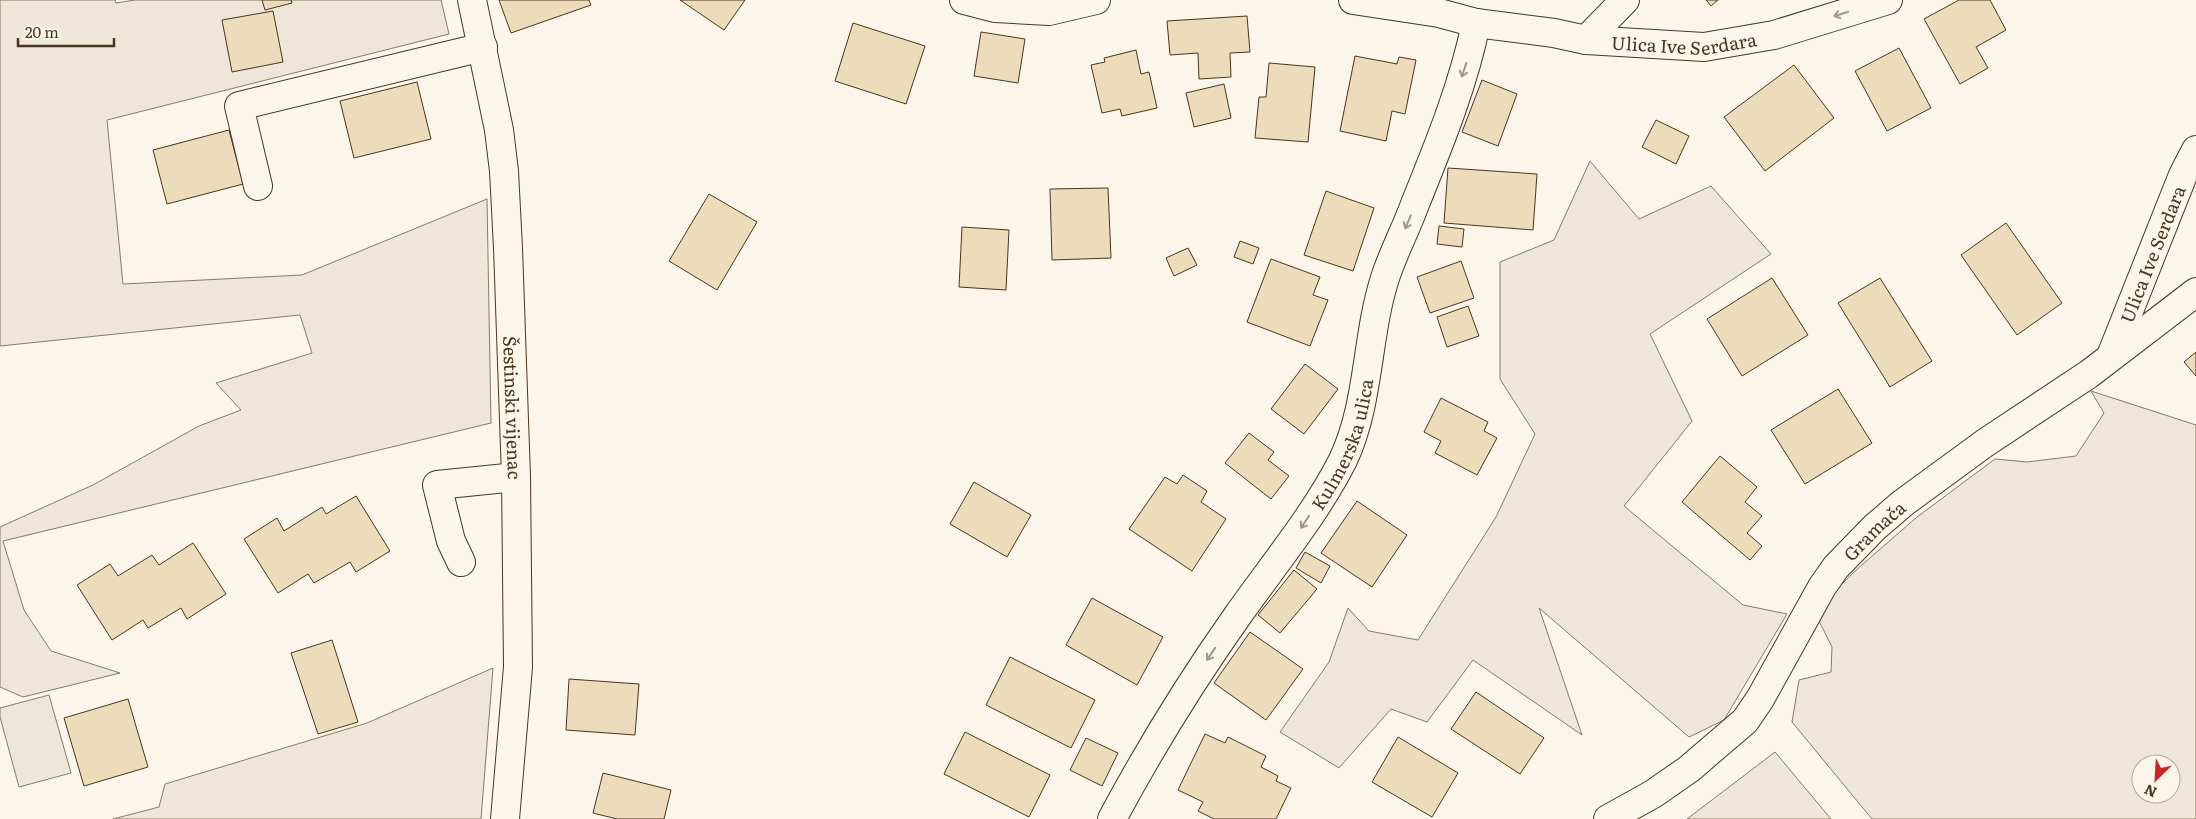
<svg xmlns="http://www.w3.org/2000/svg" width="2196" height="819" viewBox="0 0 2196 819" font-family="Literata,serif">
<rect width="100%" height="100%" fill="#fbf6e9"/>
<g fill="#ede6d9" stroke="#887966" fill-rule="evenodd">
<path d="M0,0H115L116,3L135,0H441L449,34L107,120L123,284L302,275L487,199L491,423L3,541L24,610L51,651L120,673L23,697L0,687V527L93,485L199,426L241,410L216,383L312,353L300,315L0,346Z"/>
<path d="M1590,161L1639,219L1711,186L1771,254L1650,334L1692,421L1624,506L1743,605L1787,614L1724,720L1689,737L1539,608L1582,735L1473,660L1427,722L1391,709L1339,768L1280,732L1329,662L1348,608L1369,631L1418,640L1496,517L1535,434L1500,379V262L1554,240Z"/>
<path d="M2091,391L2196,425V819H1872L1792,722L1799,680L1831,672L1832,647L1818,619L1833,593L1855,571L1917,517L1995,459L2027,462L2076,456L2104,413ZM2141,764H2171V794H2141Z"/>
<path d="M493,668L481,819H113L159,807L165,784L367,723Z"/>
<path d="M1775,752L1831,819H1687Z"/>
</g>
<path fill="#ede7d9" stroke="#887966" d="M49,695L71,773L19,787L0,717V708Z"/>
<g fill="#ecdcbc" stroke="#4a3520">
<path d="M262,0H291L292,3L265,10Z"/>
<path d="M499,0H589L591,5L511,33Z"/>
<path d="M680,0H745L724,30Z"/>
<path d="M1706,0H1718L1711,6Z"/>
<path d="M1959,0H1990L2006,30L1976,47L1988,68L1960,84L1924,19Z"/>
<path d="M273,11L283,62L232,72L222,20Z"/>
<path d="M1247,16L1250,52L1230,53L1231,77L1199,79L1198,53L1170,55L1167,21Z"/>
<path d="M853,23L925,46L906,104L835,81Z"/>
<path d="M981,32L1025,39L1018,83L974,76Z"/>
<path d="M1899,48L1931,108L1887,131L1855,71Z"/>
<path d="M1136,50L1141,74L1149,72L1157,108L1122,116L1120,109L1102,113L1091,65L1105,62L1104,58Z"/>
<path d="M1355,56L1397,64L1399,57L1416,60L1405,114L1392,111L1386,141L1340,131Z"/>
<path d="M1269,63L1315,67L1308,142L1255,138L1259,97H1266Z"/>
<path d="M1794,65L1834,118L1765,171L1724,117Z"/>
<path d="M1482,80L1517,94L1498,146L1462,132Z"/>
<path d="M417,82L431,139L354,158L340,101Z"/>
<path d="M1224,84L1231,118L1194,127L1186,93Z"/>
<path d="M1656,120L1689,136L1676,164L1642,147Z"/>
<path d="M229,130L243,184L167,204L153,150Z"/>
<path d="M1448,168L1537,174L1533,230L1444,223Z"/>
<path d="M1108,188L1111,258L1052,260L1050,189Z"/>
<path d="M1326,191L1374,208L1353,271L1304,255Z"/>
<path d="M709,194L757,222L717,290L669,261Z"/>
<path d="M2006,223L2062,303L2017,335L1961,255Z"/>
<path d="M1439,226L1464,229L1462,247L1437,244Z"/>
<path d="M962,227L1009,230L1006,290L959,287Z"/>
<path d="M1240,241L1259,248L1253,264L1234,257Z"/>
<path d="M1188,248L1197,265L1174,276L1166,258Z"/>
<path d="M1271,259L1320,277L1313,295L1328,300L1310,346L1247,322Z"/>
<path d="M1461,261L1474,298L1430,313L1417,277Z"/>
<path d="M1772,278L1808,335L1742,376L1707,319Z"/>
<path d="M1880,278L1932,361L1890,387L1838,303Z"/>
<path d="M1468,306L1479,336L1447,347L1437,317Z"/>
<path d="M2196,352V376L2184,362Z"/>
<path d="M1305,364L1338,389L1304,434L1271,409Z"/>
<path d="M1838,389L1872,443L1805,484L1771,430Z"/>
<path d="M1441,398L1488,422L1484,431L1497,438L1477,475L1435,453L1441,441L1424,432Z"/>
<path d="M1249,433L1274,452L1268,460L1289,476L1271,499L1225,463Z"/>
<path d="M1720,456L1757,487L1745,502L1762,516L1747,533L1762,546L1750,560L1682,502Z"/>
<path d="M1183,475L1207,491L1201,502L1226,519L1192,571L1129,529L1165,477L1177,484Z"/>
<path d="M974,482L1031,515L1007,557L950,524Z"/>
<path d="M356,496L390,551L356,572L350,562L314,583L308,574L278,593L244,539L277,518L284,531L322,507L326,514Z"/>
<path d="M1357,501L1407,535L1372,587L1321,553Z"/>
<path d="M193,543L226,594L187,619L181,608L148,628L143,620L112,640L77,585L110,564L118,576L152,555L159,565Z"/>
<path d="M1305,552L1330,566L1321,583L1296,568Z"/>
<path d="M1294,570L1317,589L1280,633L1258,615Z"/>
<path d="M1092,598L1163,637L1137,685L1066,645Z"/>
<path d="M1250,632L1303,669L1266,720L1214,683Z"/>
<path d="M332,640L358,722L318,734L291,653Z"/>
<path d="M1010,657L1095,700L1071,748L986,705Z"/>
<path d="M569,679L639,684L635,735L566,730Z"/>
<path d="M1476,692L1544,738L1520,774L1451,729Z"/>
<path d="M128,699L148,767L84,786L64,718Z"/>
<path d="M965,732L1050,775L1029,817L944,774Z"/>
<path d="M1205,734L1225,743L1228,737L1266,756L1261,767L1278,776L1276,781L1291,788L1276,819H1214L1198,811L1203,802L1178,790Z"/>
<path d="M1398,737L1458,773L1432,817L1372,782Z"/>
<path d="M1086,738L1118,753L1102,786L1070,770Z"/>
<path d="M603,773L671,790L664,819H617L593,813Z"/>
</g>
<g fill="none" stroke-linecap="round" stroke-linejoin="round">
<defs>
<g id="minor">
<path d="M964,0L995,8L1049,11L1096,0"/>
<path id="s1" d="M1353,0L1439,13L1476,23L1554,33L1586,40L1704,47L1774,35L1888,0"/>
<path d="M1586,40L1625,0"/>
<path d="M258,186L239,106L483,47"/>
<path id="s2" d="M2111,356L2183,175L2196,150"/>
<path d="M461,562L451,541L437,485L516,477"/>
<path id="s3" d="M1112,819C1150,748 1192,680 1238,615C1274,564 1315,515 1343,460C1370,403 1366,337 1385,278C1393,253 1406,229 1415,204C1438,147 1464,84 1476,23"/>
<path id="s4" d="M1608,819L1653,794L1689,769L1745,721L1760,699L1822,587L1836,567L1875,527L1903,503L1985,443L2089,374L2196,292"/>
</g>
<g id="major">
<path id="s5" d="M472,0L499,130L504,171L508,248L516,477L518,667L505,819"/>
</g>
</defs>
<use href="#minor" stroke="#4a3520" stroke-width="30"/>
<use href="#major" stroke="#4a3520" stroke-width="30"/>
<use href="#minor" stroke="#fbf6e9" stroke-width="28"/>
<use href="#major" stroke="#fbf6e9" stroke-width="28"/>
</g>
<defs><path id="oneway-shaft" d="M-6 0H5M1.5-3L5.5 0L1.5 3" fill="none" stroke-width="1.6" stroke-linecap="round" stroke-linejoin="round" transform="scale(1.25)"/></defs>
<g stroke="#a29684">
<use href="#oneway-shaft" transform="translate(1841 14) rotate(162)"/>
<use href="#oneway-shaft" transform="translate(1464 70) rotate(108)"/>
<use href="#oneway-shaft" transform="translate(1408 222) rotate(113)"/>
<use href="#oneway-shaft" transform="translate(1305 522) rotate(124)"/>
<use href="#oneway-shaft" transform="translate(1211 654) rotate(124)"/>
</g>
<g text-anchor="middle" dominant-baseline="central" stroke-width="4" stroke-linejoin="round" paint-order="stroke">
<g font-size="18" fill="#4a3520" stroke="#fbf6e9">
<text stroke="none"><textPath href="#s1" startOffset="335">Ulica Ive Serdara</textPath></text>
<text stroke="none"><textPath href="#s2" startOffset="110">Ulica Ive Serdara</textPath></text>
<text stroke="none"><textPath href="#s5" startOffset="411">Šestinski vijenac</textPath></text>
<text stroke="none"><textPath href="#s3" startOffset="442">Kulmerska ulica</textPath></text>
<text stroke="none"><textPath href="#s4" startOffset="401">Gramača</textPath></text>
</g>
</g>
<g transform="translate(2156 779) rotate(205)"><circle r="24" fill="#fbf6e9" stroke="#b4a999"/>
<path d="M0-4L9 19L0 12L-9 19Z" fill="#c62828"/>
<text y="-8" font-size="14" font-weight="bold" text-anchor="middle" fill="#4a3520">N</text>
</g>
<path d="M18 38v8h96v-8" fill="none" stroke="#4a3520" stroke-width="2.5"/>
<text x="25" y="38" font-size="15" fill="#4a3520" stroke="#fbf6e9" stroke-width="4" paint-order="stroke">20 m</text>
</svg>
